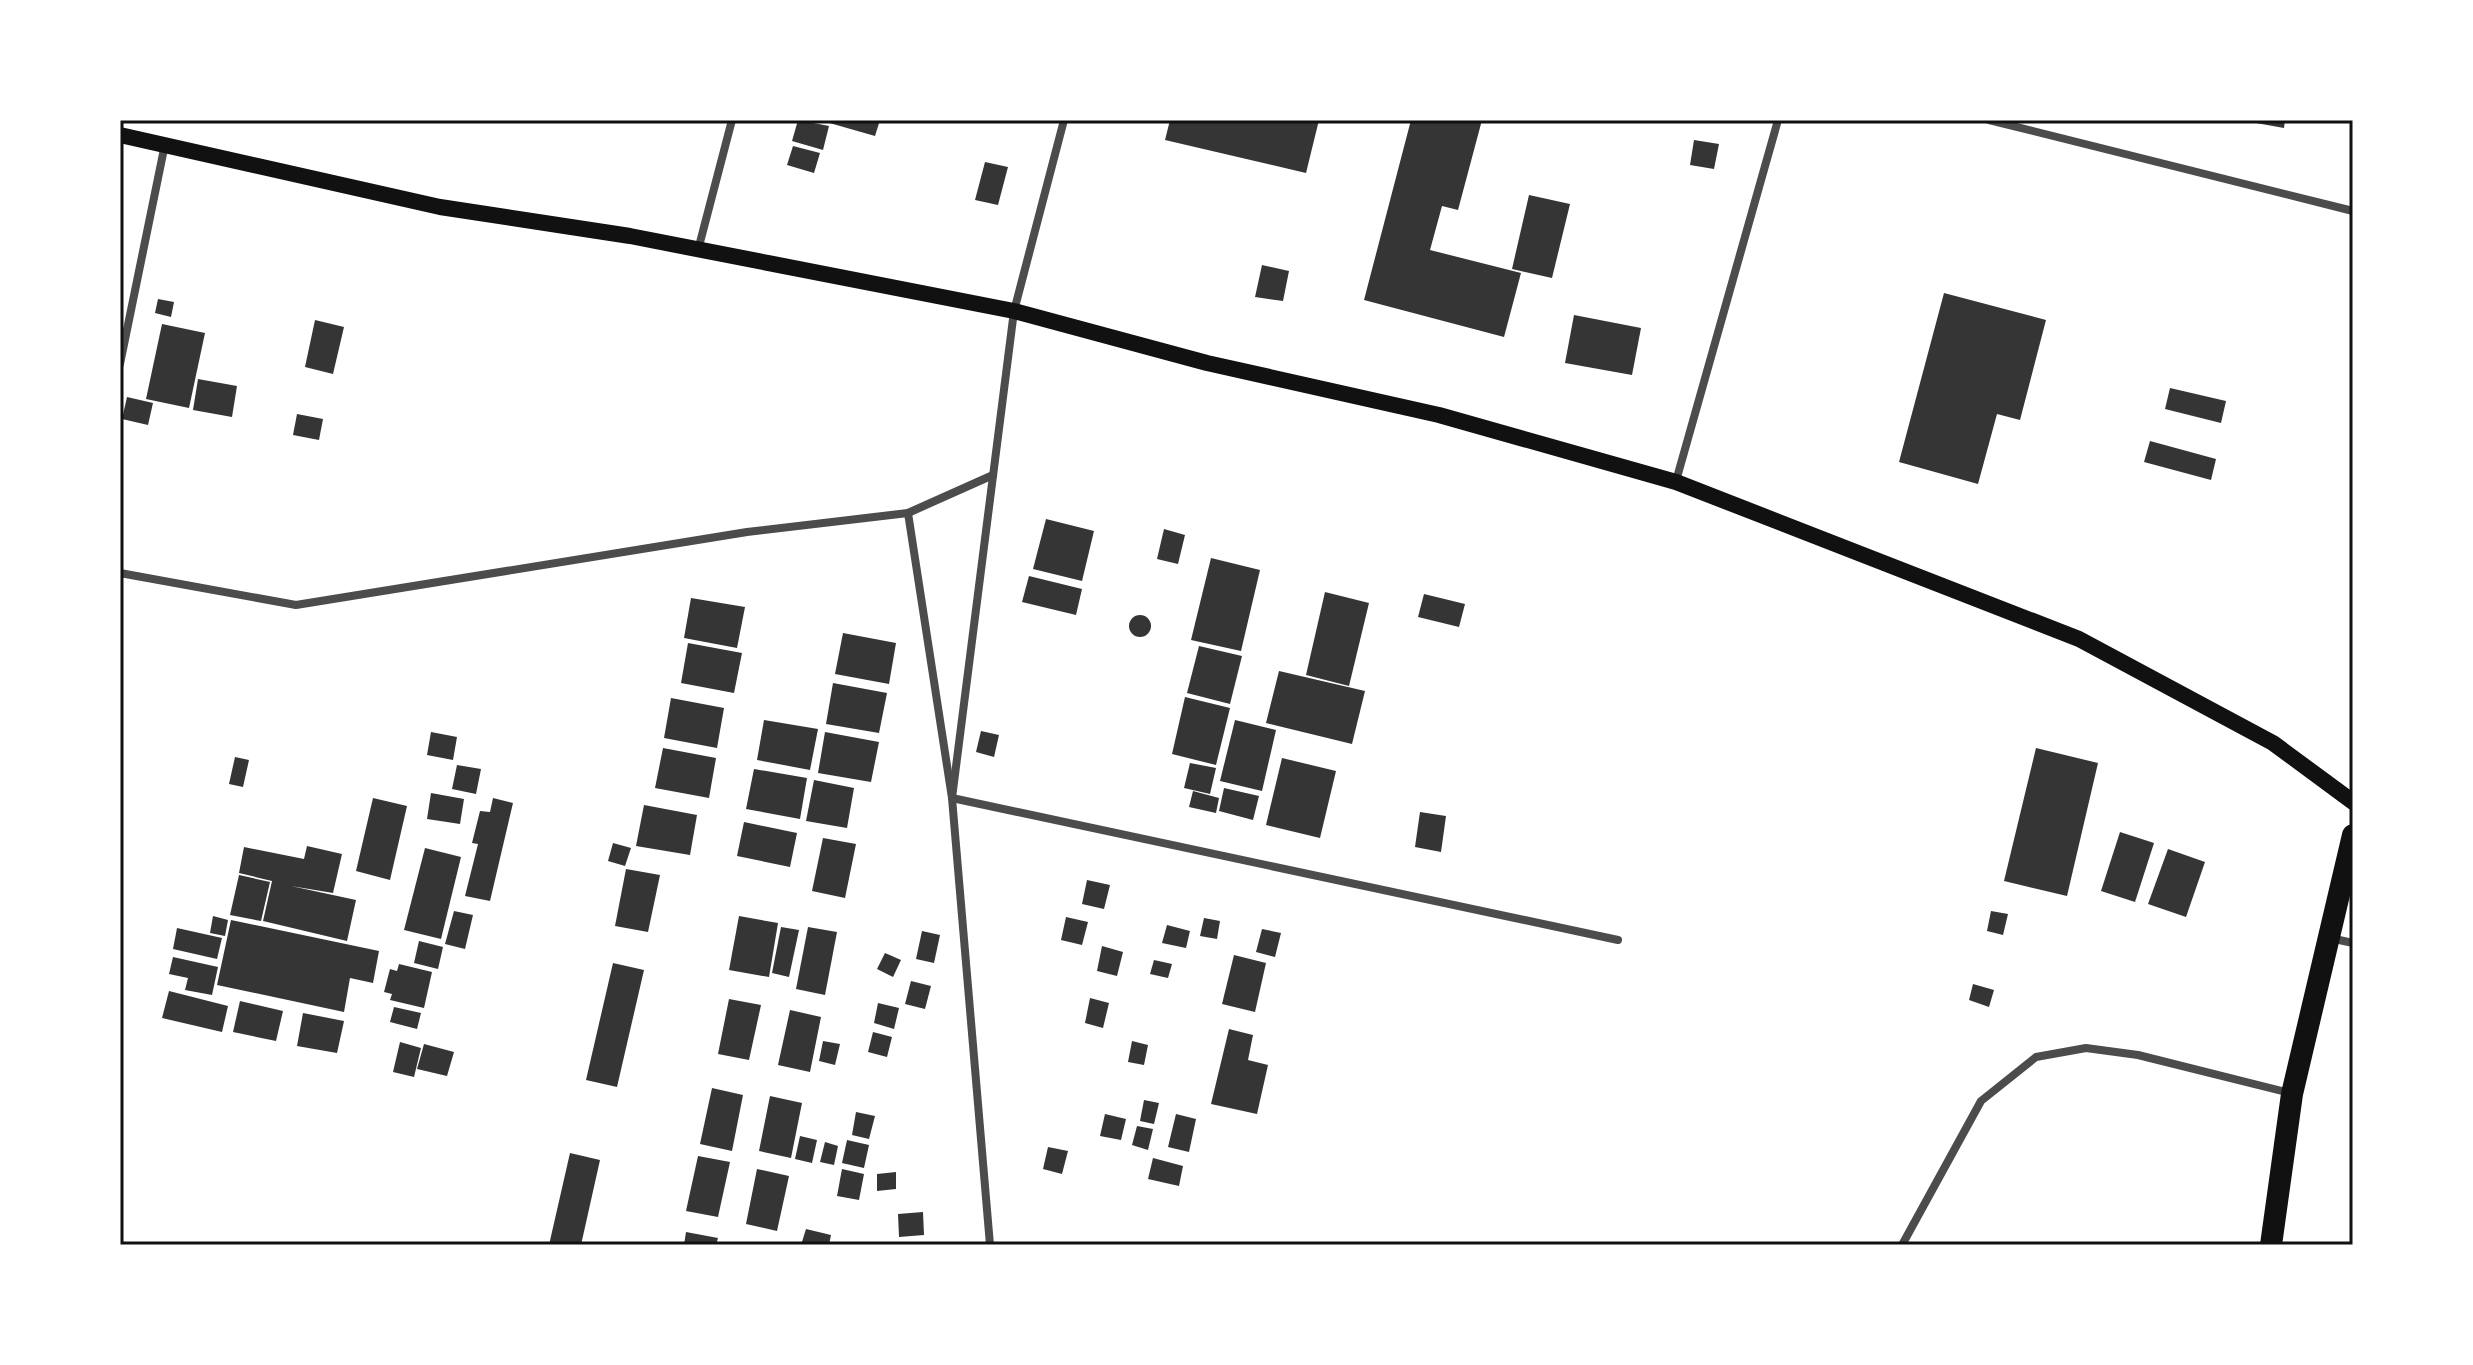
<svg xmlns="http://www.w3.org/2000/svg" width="2473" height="1365" viewBox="0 0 2473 1365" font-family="Manrope,sans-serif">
<rect width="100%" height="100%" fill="#fff"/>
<g fill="#353535">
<path d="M798,120L829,126L823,150L792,141Z"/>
<path d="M819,120H880L875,136Z"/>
<path d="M1170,120H1319L1306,173L1165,140Z"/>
<path d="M1411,120H1482L1458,210L1442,206L1430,250L1521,273L1504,337L1364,300Z"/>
<path d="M2256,120H2285L2284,128L2256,123Z"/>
<path d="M1694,140L1719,144L1714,169L1690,165Z"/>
<path d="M793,146L820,153L814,173L787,165Z"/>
<path d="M985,162L1008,167L998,205L975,200Z"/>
<path d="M1529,195L1570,204L1552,278L1512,269Z"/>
<path d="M1262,265L1289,271L1283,301L1255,297Z"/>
<path d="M1944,293L2046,320L2020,420L1997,414L1978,484L1899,462Z"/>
<path d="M158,299L174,302L171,317L155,313Z"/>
<path d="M1574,315L1641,328L1632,375L1565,363Z"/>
<path d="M315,320L344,327L333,374L305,367Z"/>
<path d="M162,324L205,333L189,408L146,399Z"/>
<path d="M198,379L237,386L232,417L193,410Z"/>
<path d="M2170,388L2226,401L2221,423L2165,409Z"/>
<path d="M127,397L153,403L148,425L122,419Z"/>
<path d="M297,414L323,419L319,440L293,435Z"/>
<path d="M2150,441L2216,459L2211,480L2144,462Z"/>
<path d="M1046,519L1094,531L1082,581L1033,569Z"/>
<path d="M1164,529L1185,535L1178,564L1157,559Z"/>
<path d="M1211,558L1260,570L1241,651L1191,640Z"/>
<path d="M1029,576L1082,589L1076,615L1022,602Z"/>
<path d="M1325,592L1369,603L1349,686L1306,675Z"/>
<path d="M1424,594L1465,604L1459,627L1418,617Z"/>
<path d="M691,598L745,607L737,648L684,638Z"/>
<circle cx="1140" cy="626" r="11"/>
<path d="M843,633L896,643L889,684L835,674Z"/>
<path d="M688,643L742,653L734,693L681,683Z"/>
<path d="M1199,646L1242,656L1230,704L1187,693Z"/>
<path d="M1279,671L1365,691L1352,744L1266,723Z"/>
<path d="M833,683L887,693L879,733L826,724Z"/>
<path d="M1185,697L1230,708L1216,765L1172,754Z"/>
<path d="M671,698L724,708L717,748L664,738Z"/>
<path d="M764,720L818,729L810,770L757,760Z"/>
<path d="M1235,720L1276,730L1262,791L1220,781Z"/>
<path d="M981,731L999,735L994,757L976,752Z"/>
<path d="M431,732L457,737L453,760L427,755Z"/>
<path d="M825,732L879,742L871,782L818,773Z"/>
<path d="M663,748L716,758L709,798L655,788Z"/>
<path d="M2036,748L2098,763L2067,896L2004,881Z"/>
<path d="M235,757L249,760L243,787L229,784Z"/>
<path d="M1282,758L1336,771L1320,838L1266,825Z"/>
<path d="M1190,763L1216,768L1210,794L1184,788Z"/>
<path d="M457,765L481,769L476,794L452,789Z"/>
<path d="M754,769L807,778L800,819L746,809Z"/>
<path d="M814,780L854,788L847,828L806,821Z"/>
<path d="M1224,788L1259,796L1253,820L1219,811Z"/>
<path d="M1193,791L1219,798L1216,813L1189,807Z"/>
<path d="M431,793L464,799L460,824L427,819Z"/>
<path d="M373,798L407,806L390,880L356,871Z"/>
<path d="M493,798L513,803L490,901L465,896L478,844L472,843L480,811L490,812Z"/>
<path d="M644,805L697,815L690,855L636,846Z"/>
<path d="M1420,812L1446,816L1441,852L1415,847Z"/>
<path d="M744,822L797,833L790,867L737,856Z"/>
<path d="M2120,832L2154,843L2135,902L2101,891Z"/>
<path d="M823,838L856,844L845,898L812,891Z"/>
<path d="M613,843L631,848L625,866L608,861Z"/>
<path d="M307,846L342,854L333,893L291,886L356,900L347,941L263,921L272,881L239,873L244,847L304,859Z"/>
<path d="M425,848L461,857L441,939L404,930Z"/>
<path d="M2168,849L2205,862L2186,917L2148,904Z"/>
<path d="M626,869L660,875L648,932L615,926Z"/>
<path d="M239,875L270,882L261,921L230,915Z"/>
<path d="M1087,880L1110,885L1104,909L1082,904Z"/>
<path d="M454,911L473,915L465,949L445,944Z"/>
<path d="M1991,911L2008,914L2003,935L1987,931Z"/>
<path d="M213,916L228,920L225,936L210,933Z"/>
<path d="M739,916L778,923L769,977L729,970Z"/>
<path d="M1066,917L1088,922L1082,945L1061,940Z"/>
<path d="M1204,918L1220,921L1217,939L1200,936Z"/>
<path d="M231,920L379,951L373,983L350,978L344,1012L217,985Z"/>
<path d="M1167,925L1190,931L1186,948L1162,943Z"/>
<path d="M781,927L799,930L789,977L772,973Z"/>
<path d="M808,927L837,932L825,995L796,989Z"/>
<path d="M177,928L222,938L217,959L173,949Z"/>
<path d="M1262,929L1281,933L1275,957L1256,952Z"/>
<path d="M922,931L940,935L934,963L916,959Z"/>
<path d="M419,941L443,947L438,969L414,963Z"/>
<path d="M1102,946L1123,952L1117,976L1097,971Z"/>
<path d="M885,953L901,960L893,977L877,969Z"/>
<path d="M1234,955L1266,963L1255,1012L1222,1004Z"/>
<path d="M173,957L218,967L212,995L185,990L188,978L169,974Z"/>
<path d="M1154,960L1172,964L1168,978L1150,974Z"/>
<path d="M613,963L644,970L617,1087L586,1080Z"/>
<path d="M399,964L432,972L424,1008L390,1000L392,994L384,992L390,969L397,971Z"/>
<path d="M911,981L931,986L925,1009L905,1004Z"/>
<path d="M1973,984L1994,990L1989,1007L1969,1000Z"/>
<path d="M169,991L228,1006L222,1032L162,1018Z"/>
<path d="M1090,998L1109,1003L1103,1028L1085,1023Z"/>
<path d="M729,999L761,1005L749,1060L718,1054Z"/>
<path d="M240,1001L283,1011L276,1041L233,1032Z"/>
<path d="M878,1003L899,1008L894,1029L874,1023Z"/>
<path d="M394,1007L421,1013L417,1029L390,1022Z"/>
<path d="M790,1010L821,1017L810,1072L778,1065Z"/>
<path d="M303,1013L344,1021L337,1053L297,1046Z"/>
<path d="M1229,1029L1253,1035L1248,1060L1268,1065L1257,1114L1211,1104Z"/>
<path d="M873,1032L892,1037L887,1057L868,1052Z"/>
<path d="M823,1041L840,1044L835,1065L819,1061Z"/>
<path d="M1132,1041L1148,1045L1144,1065L1128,1062Z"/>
<path d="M400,1042L421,1048L414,1077L393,1072Z"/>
<path d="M424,1044L454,1052L447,1076L417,1069Z"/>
<path d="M712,1088L743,1095L732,1151L700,1144Z"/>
<path d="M770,1096L802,1103L791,1158L759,1151Z"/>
<path d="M1144,1100L1159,1103L1154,1124L1140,1121Z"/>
<path d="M856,1112L875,1116L869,1139L852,1135Z"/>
<path d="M1105,1114L1126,1119L1121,1140L1100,1136Z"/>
<path d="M1176,1114L1196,1119L1189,1152L1168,1147Z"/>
<path d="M1137,1126L1153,1129L1148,1150L1132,1145Z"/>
<path d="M800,1136L817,1140L812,1163L795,1159Z"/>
<path d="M847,1140L869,1145L864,1168L842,1163Z"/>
<path d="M825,1142L838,1146L834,1165L820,1162Z"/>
<path d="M1048,1147L1068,1151L1062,1174L1043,1169Z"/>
<path d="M570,1153L600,1160L581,1245H549Z"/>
<path d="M698,1156L730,1162L718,1217L686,1211Z"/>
<path d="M1153,1158L1183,1166L1179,1186L1148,1179Z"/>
<path d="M757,1169L789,1176L777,1231L746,1224Z"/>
<path d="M842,1169L864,1174L859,1200L837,1196Z"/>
<path d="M896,1172V1189L877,1191V1174Z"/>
<path d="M923,1212L924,1235L899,1237L898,1214Z"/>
<path d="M806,1229L831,1235L829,1245H801Z"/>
<path d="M686,1232L718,1238L716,1245H684Z"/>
</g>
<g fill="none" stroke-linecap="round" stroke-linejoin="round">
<g stroke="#4c4c4c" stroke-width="8">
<path d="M1989,120L2353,211"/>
<path d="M698,250L732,120"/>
<path d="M120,364L165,144"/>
<path d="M1676,481L1778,120"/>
<path d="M908,513L993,475"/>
<path d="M120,573L296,605L747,532L908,513L952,798L1618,940"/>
<path d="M2330,938L2353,943"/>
<path d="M990,1245L952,798L1014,311L1064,120"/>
<path d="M1902,1245L1981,1101L2036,1057L2086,1048L2138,1055L2290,1093"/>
</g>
<path stroke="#111" stroke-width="16" d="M120,135L440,207L630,236L1014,311L1207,363L1439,415L1676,482L2079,639L2273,743L2353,802"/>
<path stroke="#111" stroke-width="22" d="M2271,1245L2292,1094L2353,835"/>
</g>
<rect width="2473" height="1365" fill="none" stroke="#ffffff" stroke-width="244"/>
<rect x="122" y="122" width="2229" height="1121" fill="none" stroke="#111" stroke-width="3"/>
</svg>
